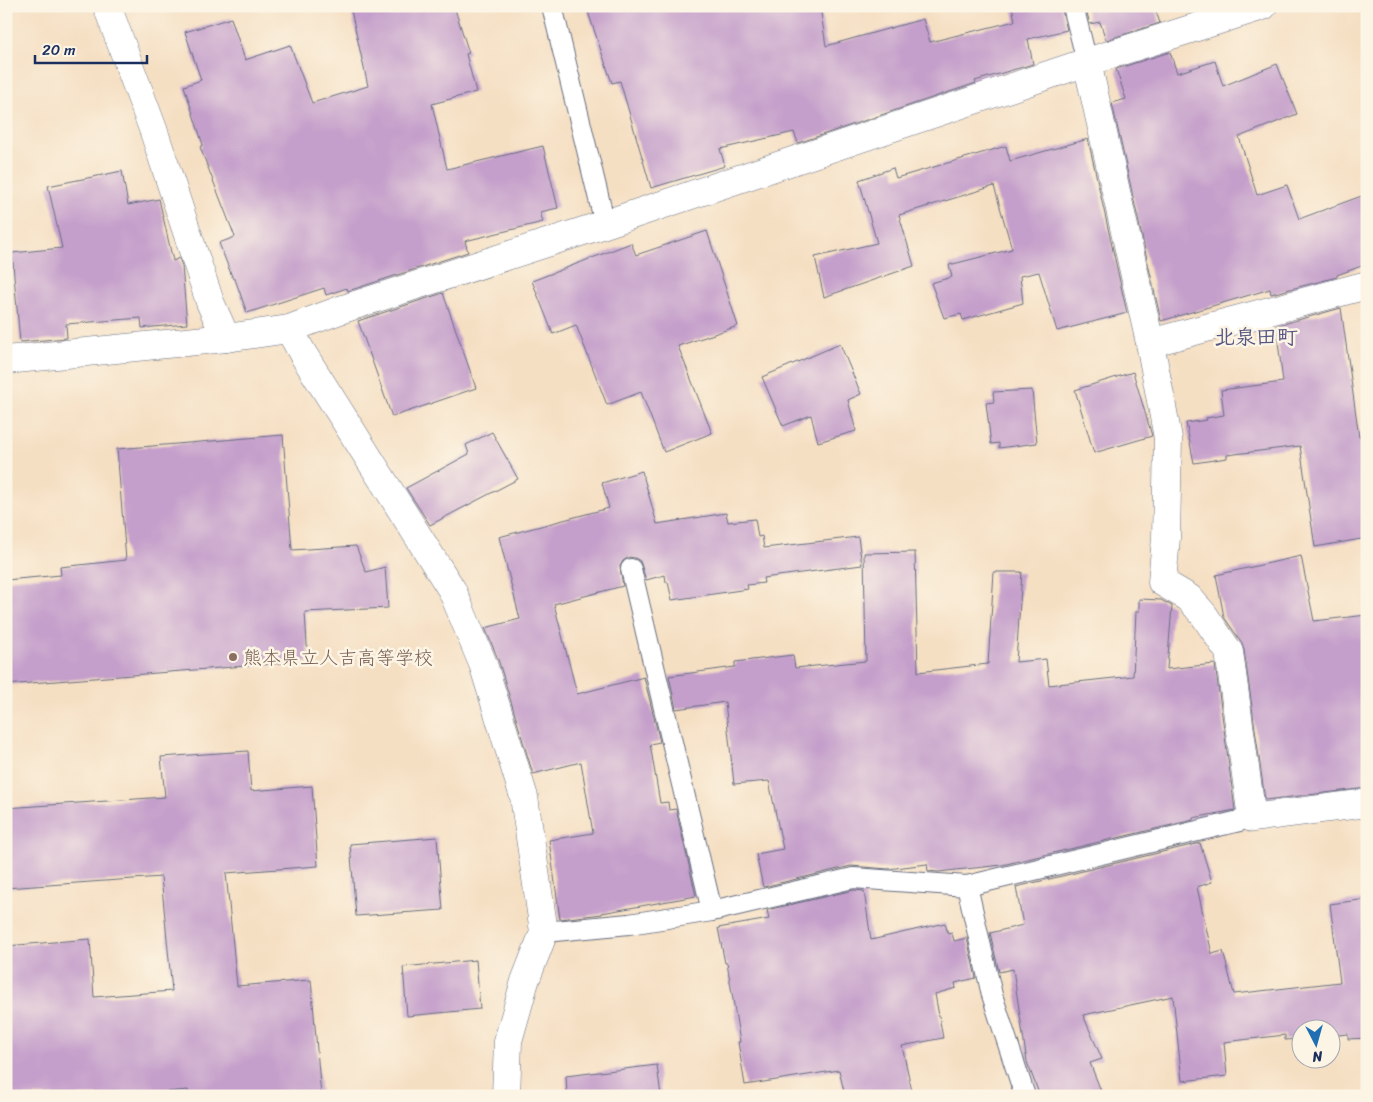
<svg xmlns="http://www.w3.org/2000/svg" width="1373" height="1102" viewBox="0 0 1373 1102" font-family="Sriracha,'Klee One',sans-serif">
<rect width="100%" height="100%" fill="#fcf5e5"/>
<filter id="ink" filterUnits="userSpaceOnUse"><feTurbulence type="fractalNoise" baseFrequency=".02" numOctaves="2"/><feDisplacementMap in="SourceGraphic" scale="10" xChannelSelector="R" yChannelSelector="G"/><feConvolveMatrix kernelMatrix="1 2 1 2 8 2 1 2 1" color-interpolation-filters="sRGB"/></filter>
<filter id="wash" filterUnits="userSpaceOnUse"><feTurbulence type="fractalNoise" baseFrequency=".0096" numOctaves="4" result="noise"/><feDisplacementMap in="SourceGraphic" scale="20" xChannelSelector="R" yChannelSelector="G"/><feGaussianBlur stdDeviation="1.12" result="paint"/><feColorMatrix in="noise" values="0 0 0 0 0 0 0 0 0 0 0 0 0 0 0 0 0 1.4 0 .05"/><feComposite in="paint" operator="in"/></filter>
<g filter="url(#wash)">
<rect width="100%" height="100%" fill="#f5dfc3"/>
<g id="blocks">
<g fill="#c49fcb">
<path d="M350,6H454L469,53L466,54L476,92L432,104L447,169L543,146L558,208L540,212L543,222L465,241L468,252L348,291L347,288L326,295L324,288L247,313L235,279H233L219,243L235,237L200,147L203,145L184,86L201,80L185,32L231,18L245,60L290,45L312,103L368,86Z"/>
<path d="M586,6H820L826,46L923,19L930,42L1015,21L1012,6H1061L1067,30L1028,39L1033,64L975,81L976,83L798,143L794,132L720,149L725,166L651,188L620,81L612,83Z"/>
<path d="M1085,6H1154L1160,23L1106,40L1100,22L1090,24Z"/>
<path d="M1170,52L1177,73L1215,61L1223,86L1277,64L1297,114L1239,137L1257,195L1287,185L1299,219L1367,194V264L1337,275V277L1271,294L1270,289L1161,321L1112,103L1126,99L1116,69Z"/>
<path d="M1088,139L1127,313L1057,331L1039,272L1020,276L1023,303L963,320L961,314L944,318L931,283L952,277L949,265L1012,249L994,186L899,215L914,266L824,297L815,257L877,243L859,180L893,168L896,178L1006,146L1010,161Z"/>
<path d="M122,171L128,205L159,199L173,261L179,258L182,266L187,324L142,328L141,318L66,324L67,338L20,342L12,253L62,248L48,186Z"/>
<path d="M707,231L738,326L678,346L712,433L664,452L641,392L607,405L576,325L553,334L532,281L631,243L636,255Z"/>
<path d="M443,293L476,388L392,417L358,321Z"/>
<path d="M1341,308L1359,437L1367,436V538L1315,547L1300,446L1227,455V458L1194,463L1186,423L1207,420L1206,418L1224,415L1221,390L1283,382L1276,326Z"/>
<path d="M840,344L861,394L848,400L856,431L818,442L811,415L783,426L762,377Z"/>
<path d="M1133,372L1152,436L1094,453L1075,390Z"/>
<path d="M1032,390L1037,443L999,448V443L991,444L986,403L994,402L993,392Z"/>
<path d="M492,432L518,479L430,525L406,488L469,454L466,445Z"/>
<path d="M283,435L292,550L356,546L366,572L385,567L388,608L305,612L308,661L6,685V580L61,575L60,567L126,560L117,449Z"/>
<path d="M642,471L657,524L726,513L728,522L755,519L758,537L762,536L764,548L858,537L862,565L763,578L764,583L747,585L748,589L672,600L668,582H666L665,575L646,580L640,561L635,558L629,557L623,561L620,566L623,586L554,604L577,694L644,677L660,742L650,744L660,803L668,802L669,810L676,809L696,896L602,913V914L560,919L549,840L593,833L581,762L533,774L498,659L485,628L520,619L499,537L609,508L602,483Z"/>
<path d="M915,552L918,672L988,664L994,572H1022L1016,662L1046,659L1049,685L1133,676L1136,611L1139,612V599L1161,600L1172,606L1167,669L1215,664L1235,810L1193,818V820L1002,865L938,872L928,871L927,864L888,869L851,866L763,887L756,854L783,849L769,781L734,784L725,702L676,709L669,676L735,667V662L793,655L795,668L866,661L864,553Z"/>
<path d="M1301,556L1314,621L1367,615V788L1265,800L1244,650L1242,643L1224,617L1216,575Z"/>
<path d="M248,751L251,791L312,786L318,866L226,873L237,986L311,980L321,1096H188V1090L123,1096H6V946L90,939L94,997L172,991L161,877L6,888V808L165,797L161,757Z"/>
<path d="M437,837L443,910L356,916L350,844Z"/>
<path d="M1200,843L1212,882L1197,887L1199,896L1212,954L1223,951L1234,994L1340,982L1330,904L1367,899V1038L1348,1039V1034L1330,1036V1030H1300V1039L1285,1040V1035L1224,1042L1227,1076L1182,1081L1173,996L1083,1015L1102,1059L1090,1063L1103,1096H1040L1027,1062L1013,969L999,972L990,933L1023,925L1016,887Z"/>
<path d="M854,890L864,891L871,940L945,923L948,934L952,933L954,941L967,938L976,978L955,983L956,988L935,994L943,1038L902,1046L913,1096H845L839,1070L745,1085L738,1042H740L727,963H725L718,928L769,919L767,910Z"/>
<path d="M476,960L480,1009L407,1016L403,967Z"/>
<path d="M657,1065L661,1096H567L566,1076Z"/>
</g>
</g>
</g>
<g filter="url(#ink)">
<use href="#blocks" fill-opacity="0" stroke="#676d81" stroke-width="1"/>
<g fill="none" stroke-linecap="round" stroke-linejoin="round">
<defs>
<g id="lane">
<path d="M552,6L605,224"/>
<path d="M1073,6L1087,62"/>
<path d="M631,569L712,911"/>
<path d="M967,886L992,995L1025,1096"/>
<path d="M544,932L629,924L712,911L853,878L967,886L1252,818"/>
</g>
<g id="street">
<path d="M107,6L153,129L210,302L226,338"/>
<path d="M1087,62L1150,343L1168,438L1166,538L1162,582L1189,598L1204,615L1229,652L1252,818L1367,803"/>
<path d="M289,329L303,354L452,590L483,664L524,797L544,932L525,981L508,1041L506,1096"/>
<path d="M1150,343L1367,285"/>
</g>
<path id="secondary" d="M6,360L226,338L289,329L340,310L605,224L1087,62L1263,6"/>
</defs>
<use href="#lane" stroke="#676d81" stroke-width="22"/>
<use href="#street" stroke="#676d81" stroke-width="29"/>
<use href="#secondary" stroke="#676d81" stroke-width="29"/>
<use href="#lane" stroke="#fff" stroke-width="20"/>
<use href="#street" stroke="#fff" stroke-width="28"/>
<use href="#secondary" stroke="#fff" stroke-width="28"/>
</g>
</g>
<circle fill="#8d6e63" stroke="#fcf5e5" stroke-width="2" cx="233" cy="657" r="5"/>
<g text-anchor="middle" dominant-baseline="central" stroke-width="5" stroke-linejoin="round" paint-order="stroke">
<g font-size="19" fill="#785e54" stroke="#fcf5e5" text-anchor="start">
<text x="243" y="657">熊本県立人吉高等学校</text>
</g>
<g font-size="21" font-weight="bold" fill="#565684" stroke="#fcf5e5">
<text x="1256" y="337">北泉田町</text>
</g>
</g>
<rect width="1373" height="1102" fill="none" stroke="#fcf5e5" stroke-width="25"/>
<g transform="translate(1316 1044) rotate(174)"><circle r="24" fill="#fcf5e5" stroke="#a2a6af"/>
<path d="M0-4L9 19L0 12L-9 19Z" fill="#1f6fb2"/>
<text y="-8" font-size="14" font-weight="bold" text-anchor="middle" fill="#1b2f5e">N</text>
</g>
<path d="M35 55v8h112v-8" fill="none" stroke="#1b2f5e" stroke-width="2.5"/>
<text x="42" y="55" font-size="15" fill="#1b2f5e" stroke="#fcf5e5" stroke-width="4" paint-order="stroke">20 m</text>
</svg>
